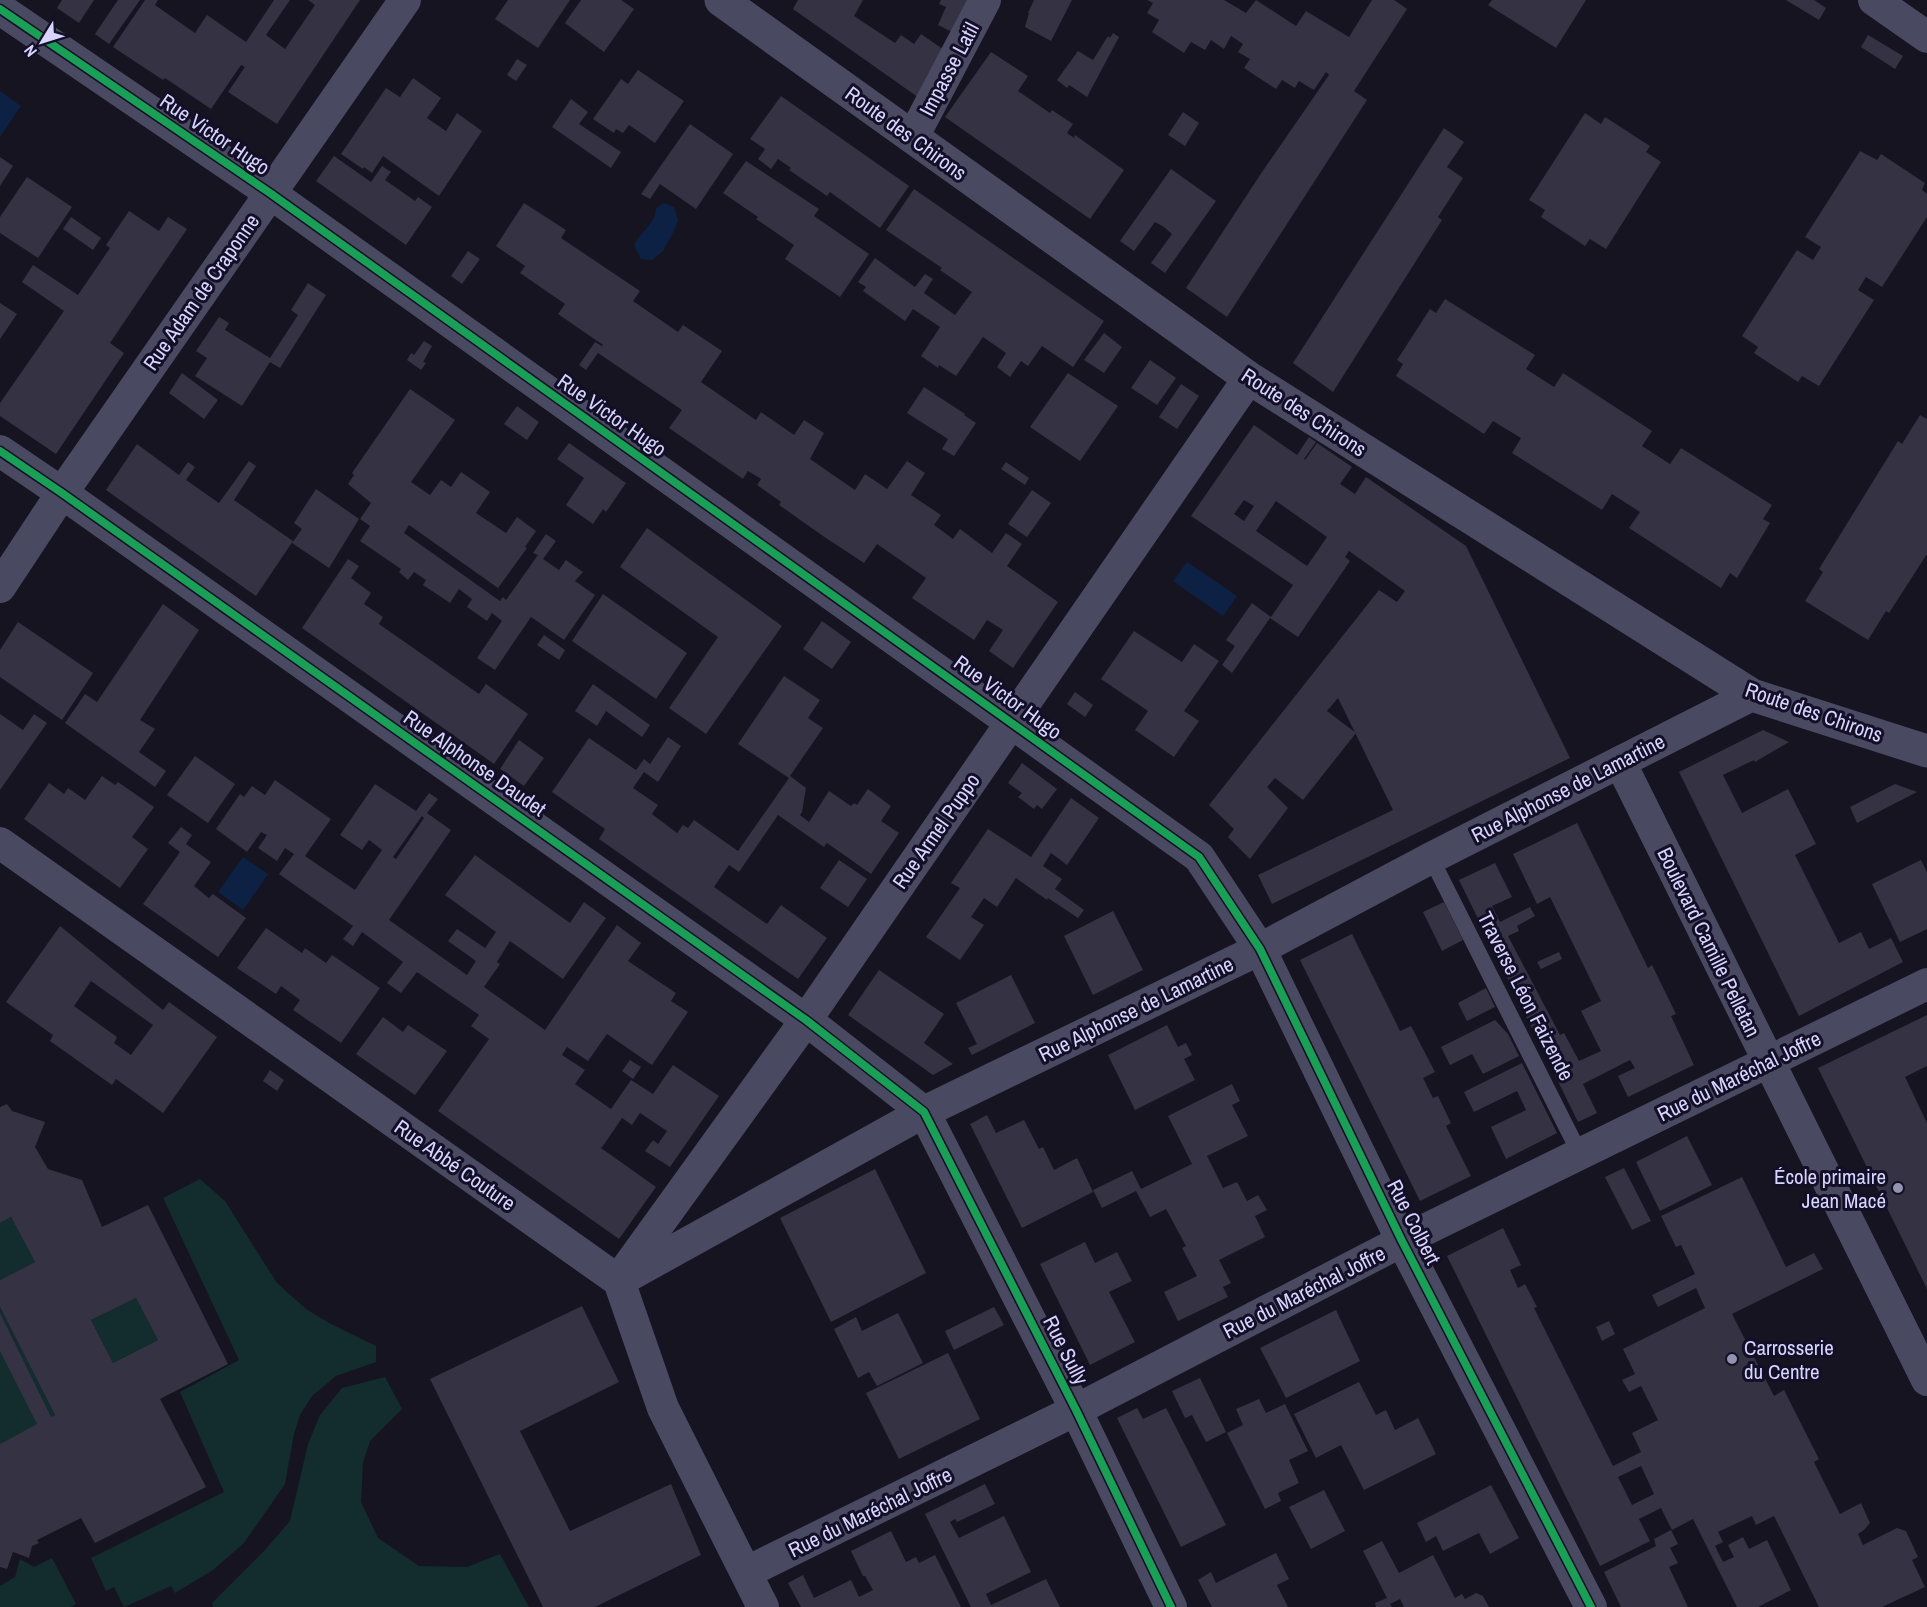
<svg xmlns="http://www.w3.org/2000/svg" width="1927" height="1607" viewBox="0 0 1927 1607" font-family="'Archivo Narrow',sans-serif">
<rect width="100%" height="100%" fill="#161421"/>
<g fill="#132c2d">
<path d="M200,1179L225,1201L277,1283L306,1309L329,1323L376,1346V1362L336,1376L312,1396L300,1415L294,1434L285,1484L274,1500L244,1543L213,1570L175,1593L171,1586L124,1607L114,1587L106,1591L91,1558L224,1492L180,1392L239,1360L163,1198Z"/>
<path d="M11,1217L35,1262L0,1280V1223Z"/>
<path d="M136,1298L158,1340L113,1363L91,1320Z"/>
<path d="M0,1307L55,1415L0,1444Z"/>
<path d="M385,1377L402,1409L370,1441L363,1463L361,1502L378,1538L419,1566L467,1567L500,1554L529,1607H213L212,1603L264,1551L290,1521L308,1444L320,1415L342,1388Z"/>
<path d="M52,1558L76,1604L71,1607H0V1586L15,1577L20,1559L34,1567Z"/>
</g>
<g fill="#0d2144">
<path d="M0,91L21,106L0,137Z"/>
<path d="M664,203L674,207L678,220L673,233L663,251L652,260L641,259L634,245C641,231 655,225 656,208Z"/>
<path d="M1187,562L1237,596L1223,616L1173,581Z"/>
<path d="M243,857L268,874L243,910L218,892Z"/>
</g>
<g fill="#343243" fill-rule="evenodd">
<path d="M62,0H94L79,23L57,8Z"/>
<path d="M118,0H140L109,44L95,34Z"/>
<path d="M145,0H158L155,5L195,33L207,15L246,42L274,0H290L266,35L285,49L315,5L308,0H360L277,124L228,92L245,67L241,65L211,109L165,78L163,80L113,47Z"/>
<path d="M508,0H570L538,48L495,19Z"/>
<path d="M581,0H621L634,9L604,52L565,23Z"/>
<path d="M798,0H863L854,16L895,43L901,35L914,44L921,34L947,52L922,100L793,9Z"/>
<path d="M941,0H973L956,34L938,25L946,7L939,4Z"/>
<path d="M1034,0H1072L1051,41L1025,27L1029,13H1028Z"/>
<path d="M1147,0H1224L1246,13L1256,0L1296,26L1306,11L1349,37L1372,0H1394L1407,9L1354,91L1367,100L1227,317L1186,288L1260,175L1329,75L1326,72L1314,90L1299,81L1295,88L1282,80L1276,89L1244,68L1250,59L1238,52L1243,44L1231,36L1224,49L1211,40L1205,50L1191,42L1184,53L1152,32L1159,20L1147,13L1153,3Z"/>
<path d="M1492,0H1586L1556,48L1488,5Z"/>
<path d="M1786,0H1814L1826,8L1819,20Z"/>
<path d="M1113,33L1119,37L1087,97L1069,85L1067,88L1057,80L1078,51L1093,60L1108,36L1110,38Z"/>
<path d="M1868,35L1903,56L1895,69L1861,47Z"/>
<path d="M991,52L1028,76L1018,91L1050,113L1052,110L1073,124L1067,133L1074,138L1075,135L1124,170L1090,219L945,117Z"/>
<path d="M517,59L527,65L516,81L507,75Z"/>
<path d="M638,70L684,101L655,143L629,125L623,133L616,129L614,133L593,119L621,79L628,84Z"/>
<path d="M413,78L441,98L427,118L446,131L457,113L482,131L439,196L383,156L372,173L364,167L363,169L341,154L386,88L400,97Z"/>
<path d="M781,96L909,186L880,228L830,192L827,196L789,170L791,168L778,159L771,169L758,159L765,149L750,139Z"/>
<path d="M571,99L588,112L579,124L621,152L611,168L552,127Z"/>
<path d="M1183,112L1199,123L1185,146L1168,135Z"/>
<path d="M1585,113L1601,124L1605,117L1650,146L1646,152L1661,162L1606,249L1590,239L1585,246L1541,217L1545,210L1529,200Z"/>
<path d="M690,124L733,154L696,209L660,184L650,199L641,194Z"/>
<path d="M1444,128L1464,142L1447,167L1463,178L1438,217L1442,220L1333,392L1293,363Z"/>
<path d="M1860,151L1877,160L1881,154L1925,183L1922,190L1927,194V217L1882,287L1866,277L1858,290L1874,300L1819,386L1802,376L1798,382L1754,353L1758,347L1742,336L1797,250L1813,260L1821,247L1805,237Z"/>
<path d="M334,156L371,182L382,166L391,172L385,180L415,201L418,197L432,207L406,245L316,181Z"/>
<path d="M0,157L13,166L0,186Z"/>
<path d="M746,161L819,209L814,216L869,254L840,297L785,259L794,245L756,219L758,217L723,193Z"/>
<path d="M1171,169L1216,201L1165,273L1151,263L1172,234L1164,227L1155,222L1134,251L1120,241Z"/>
<path d="M27,177L72,207L38,258L0,233V217Z"/>
<path d="M914,189L1104,321L1073,367L1042,346L1028,366L1021,361L1010,377L997,367L1006,353L983,337L956,376L939,365L938,368L921,356L940,327L913,309L905,321L863,291L866,287L858,282L875,258L915,287L925,274L933,279L924,293L955,315L972,292L940,270L942,268L886,230Z"/>
<path d="M524,203L566,230L561,238L640,291L633,301L678,332L683,325L722,351L701,382L756,420L761,412L794,435L804,420L824,433L810,459L855,490L865,474L887,489L907,461L925,473L911,495L941,515L934,525L953,539L960,529L992,553L1006,533L1022,544L1007,566L1058,602L1013,668L989,651L1003,630L987,620L974,640L912,598L926,578L877,544L864,563L823,536L779,505L781,502L757,485L761,479L748,471L743,479L669,428L682,410L598,353L586,370L579,365L595,342L602,346L603,345L558,314L565,304L520,273L525,266L496,246Z"/>
<path d="M129,211L159,231L168,217L187,229L110,343L124,353L56,454L0,416V403L64,311L22,282L33,265L78,295L110,248L106,245Z"/>
<path d="M71,217L101,238L93,250L63,229Z"/>
<path d="M468,251L480,259L462,284L451,276Z"/>
<path d="M308,283L326,295L280,368L270,362L242,406L195,376L207,358L196,351L219,317L229,323L225,330L270,358L298,315L291,310Z"/>
<path d="M1445,299L1535,355L1526,369L1554,387L1563,373L1652,431L1642,446L1670,464L1681,448L1772,505L1763,519L1770,523L1737,578L1730,573L1721,588L1629,528L1640,512L1612,494L1602,510L1512,453L1521,438L1493,421L1484,434L1396,376L1403,364L1397,360L1430,309L1436,313Z"/>
<path d="M0,303L17,314L0,339Z"/>
<path d="M1104,333L1122,347L1104,373L1084,360Z"/>
<path d="M424,341L432,346L423,362L426,363L421,370L407,360L411,353L414,355Z"/>
<path d="M1150,360L1176,378L1157,405L1131,388Z"/>
<path d="M182,373L218,400L204,419L169,393Z"/>
<path d="M1068,373L1118,406L1080,461L1030,427Z"/>
<path d="M1181,384L1199,396L1177,429L1159,417Z"/>
<path d="M924,387L965,414L964,415L976,423L954,456L942,449L948,439L907,413Z"/>
<path d="M410,389L455,420L411,482L430,495L441,480L451,487L461,472L490,492L476,513L506,533L517,517L536,531L525,547L527,548L498,588L409,525L404,533L500,601L503,597L506,600L538,555L533,553L546,534L556,541L543,559L559,570L566,560L583,572L575,581L595,595L564,640L531,617L495,670L477,658L502,621L492,613L487,621L467,607L472,599L459,589L450,603L423,585L426,580L414,572L408,580L399,572L401,569L360,541L370,526L360,519L371,503L348,484L354,475L352,473Z"/>
<path d="M517,406L539,422L527,440L504,424Z"/>
<path d="M1920,415L1927,419V554L1889,613L1886,611L1868,640L1805,601L1823,572L1819,569L1898,441L1902,444Z"/>
<path d="M1254,425L1297,455L1309,437L1316,442L1304,459L1305,460L1317,443L1352,467L1340,484L1355,494L1366,477L1466,546L1570,758L1272,904L1258,875L1393,810L1338,698L1327,711L1356,733L1303,800L1275,778L1267,787L1288,808L1250,859L1228,837L1234,829L1209,805L1379,590L1397,602L1405,591L1349,551L1345,557L1350,561L1298,637L1270,618L1232,673L1222,665L1235,646L1226,640L1252,603L1271,617L1293,585L1191,516ZM1244,500L1254,506L1244,521L1234,514ZM1276,501L1327,537L1307,566L1256,531Z"/>
<path d="M569,443L626,483L606,512L603,509L593,524L566,505L584,478L557,459Z"/>
<path d="M137,444L179,475L188,462L195,467L186,480L219,503L249,461L256,466L234,500L293,541L256,596L106,490Z"/>
<path d="M1006,462L1029,478L1025,485L1001,469Z"/>
<path d="M316,489L359,519L329,568L292,543L302,529L294,523Z"/>
<path d="M1032,490L1051,503L1027,537L1008,524Z"/>
<path d="M647,528L782,626L706,734L669,708L718,637L620,567Z"/>
<path d="M348,559L359,566L351,578L371,593L364,604L383,617L379,624L479,694L486,684L528,714L494,764L302,628Z"/>
<path d="M603,594L687,653L656,699L572,641Z"/>
<path d="M163,604L199,630L140,720L155,729L139,752L166,771L155,787L65,723L85,694L97,702Z"/>
<path d="M822,621L851,642L832,669L803,649Z"/>
<path d="M18,622L93,673L62,720L0,677V650Z"/>
<path d="M1134,631L1182,662L1194,644L1219,661L1184,711L1199,721L1174,757L1135,730L1148,711L1101,679Z"/>
<path d="M544,635L565,650L559,660L537,645Z"/>
<path d="M784,676L820,700L808,718L823,728L790,776L806,788L802,812L800,815L809,822L829,791L851,806L854,803L857,805L868,789L891,806L881,821L899,833L871,874L827,843L824,847L778,815L739,872L729,865L714,887L767,924L781,905L827,938L798,979L599,839L605,829L552,792L589,738L636,770L644,759L650,764L668,737L681,746L658,782L644,772L633,788L658,805L652,814L677,833L683,825L688,828L694,820L738,851L789,778L738,744Z"/>
<path d="M593,684L650,725L642,737L606,711L597,726L575,711Z"/>
<path d="M1075,692L1093,705L1085,717L1067,704Z"/>
<path d="M0,714L23,730L34,714L47,723L0,790Z"/>
<path d="M1763,730L1789,742L1755,762L1754,760L1723,775L1742,813L1788,789L1816,844L1795,855L1839,943L1861,932L1869,949L1891,938L1903,962L1799,1016L1679,772Z"/>
<path d="M519,740L544,758L524,786L500,769Z"/>
<path d="M195,756L235,784L208,823L167,795Z"/>
<path d="M1022,763L1057,789L1042,809L1037,805L1034,809L1018,797L1022,793L1008,783Z"/>
<path d="M102,776L115,785L118,782L154,807L132,837L148,849L120,888L24,819L49,783L64,794L68,788L85,800Z"/>
<path d="M275,780L331,819L305,856L355,890L382,850L369,840L362,850L340,835L375,784L416,811L429,793L438,799L427,813L451,830L389,920L467,975L476,961L448,941L457,929L485,948L496,932L445,895L475,855L570,923L584,902L606,918L563,979L510,941L497,962L500,964L484,987L545,1030L617,925L641,943L628,961L676,993L671,1001L688,1012L652,1065L607,1034L588,1061L567,1047L562,1055L585,1070L575,1084L611,1109L631,1080L653,1094L673,1065L719,1096L670,1167L645,1151L653,1140L658,1144L667,1131L640,1113L632,1125L622,1118L605,1143L601,1148L656,1187L619,1239L438,1111L489,1039L471,1026L479,1015L417,972L401,993L387,983L403,962L362,932L353,946L343,939L353,926L279,874L294,854L285,848L277,861L258,848L267,835L261,832L247,852L216,829L240,794L244,797L252,786L265,795ZM422,816L424,818L396,859L393,857Z"/>
<path d="M1895,784L1917,792L1857,823L1850,807Z"/>
<path d="M1071,798L1099,818L1067,865L1051,853L1043,866L1062,879L1055,889L1084,910L1078,918L1048,898L1047,900L1016,878L997,907L984,898L971,917L984,925L960,960L926,937L960,888L951,883L988,829L1031,857Z"/>
<path d="M1577,823L1648,968L1652,965L1676,1014L1671,1016L1694,1065L1628,1097L1618,1076L1635,1068L1630,1060L1583,1084L1597,1113L1578,1122L1459,880L1495,863L1512,897L1492,906L1500,922L1530,907L1535,916L1517,926L1519,931L1508,936L1560,1035L1564,1033L1579,1061L1601,1051L1581,1011L1601,1001L1550,897L1537,904L1513,854Z"/>
<path d="M181,827L192,835L186,844L211,862L194,886L209,898L213,894L246,918L218,957L143,904L180,852L168,843Z"/>
<path d="M839,860L867,879L848,907L820,888Z"/>
<path d="M1921,860L1927,872V929L1900,942L1872,884Z"/>
<path d="M1444,902L1463,940L1442,951L1423,912Z"/>
<path d="M1113,911L1143,970L1093,995L1064,936Z"/>
<path d="M60,926L163,1010L169,1002L217,1037L163,1113L116,1079L112,1085L50,1041L53,1035L6,1002ZM91,981L153,1025L131,1055L114,1043L117,1037L74,1006Z"/>
<path d="M266,928L302,953L305,948L326,963L332,955L380,988L341,1043L293,1010L300,1000L281,986L276,994L237,968Z"/>
<path d="M1352,934L1400,1031L1411,1026L1435,1072L1423,1078L1433,1098L1438,1096L1451,1123L1446,1126L1471,1176L1420,1201L1300,960Z"/>
<path d="M1559,952L1562,959L1541,969L1537,962Z"/>
<path d="M879,970L944,1014L924,1043L953,1064L933,1075L848,1015Z"/>
<path d="M1011,975L1035,1023L972,1055L968,1048L977,1044L956,1003Z"/>
<path d="M1486,988L1495,1007L1467,1021L1458,1003Z"/>
<path d="M1927,1015V1066L1905,1077L1927,1123V1289L1818,1068Z"/>
<path d="M383,1017L403,1032L408,1025L447,1051L415,1095L356,1054Z"/>
<path d="M1495,1020L1508,1034L1519,1056L1483,1074L1472,1054L1450,1065L1441,1047Z"/>
<path d="M1167,1025L1178,1047L1186,1043L1192,1055L1184,1059L1195,1080L1135,1110L1108,1055Z"/>
<path d="M630,1060L641,1067L633,1079L622,1071Z"/>
<path d="M1522,1063L1557,1133L1506,1159L1491,1127L1526,1110L1517,1091L1474,1112L1464,1092Z"/>
<path d="M270,1070L284,1080L277,1091L263,1081Z"/>
<path d="M1232,1084L1240,1101L1232,1105L1248,1136L1207,1156L1223,1188L1237,1182L1247,1201L1258,1195L1267,1210L1255,1216L1265,1237L1219,1260L1231,1283L1223,1287L1228,1297L1178,1321L1164,1292L1197,1276L1182,1248L1186,1246L1166,1209L1150,1217L1136,1191L1102,1208L1093,1190L1132,1171L1141,1189L1192,1164L1168,1116Z"/>
<path d="M7,1104L12,1111L45,1122L35,1147L48,1169L82,1180L102,1227L148,1205L228,1364L160,1399L206,1487L95,1543L81,1518L37,1540L39,1543L32,1546L29,1558L13,1552L7,1569L0,1567V1444L37,1424L0,1351V1313L51,1417L55,1415L0,1307V1280L35,1262L11,1217L0,1223V1107ZM136,1298L158,1340L113,1363L91,1320Z"/>
<path d="M987,1115L996,1133L1024,1120L1039,1149L1043,1147L1054,1170L1077,1158L1093,1192L1022,1228L970,1124Z"/>
<path d="M1687,1136L1712,1185L1660,1211L1636,1162Z"/>
<path d="M1624,1168L1651,1221L1632,1230L1605,1177Z"/>
<path d="M875,1169L926,1273L831,1322L780,1218Z"/>
<path d="M1742,1177L1786,1267L1814,1253L1823,1269L1732,1314L1774,1396L1784,1390L1819,1459L1814,1462L1840,1514L1861,1503L1870,1523L1864,1530L1858,1534L1863,1545L1897,1528L1906,1531L1918,1557L1912,1560L1925,1587L1882,1607H1819L1774,1516L1756,1525L1752,1516L1718,1532L1723,1542L1715,1546L1723,1562L1734,1557L1728,1545L1743,1537L1749,1549L1767,1540L1791,1590L1758,1607H1737L1693,1519L1672,1530L1661,1508L1639,1519L1650,1541L1600,1566L1447,1256L1503,1228L1521,1265L1510,1270L1518,1288L1525,1284L1537,1307L1534,1308L1613,1466L1641,1452L1632,1433L1658,1420L1641,1386L1629,1392L1622,1380L1635,1374L1623,1349L1705,1308L1696,1288L1658,1307L1652,1295L1695,1274L1681,1245L1676,1247L1661,1216ZM1641,1466L1654,1494L1632,1505L1618,1477Z"/>
<path d="M1085,1242L1095,1263L1117,1252L1132,1281L1109,1292L1135,1342L1090,1365L1040,1264Z"/>
<path d="M582,1306L619,1382L520,1431L570,1531L671,1484L701,1555L595,1607H543L430,1379Z"/>
<path d="M994,1307L1004,1325L954,1350L945,1331Z"/>
<path d="M1336,1310L1360,1361L1286,1398L1260,1348Z"/>
<path d="M898,1313L923,1363L877,1386L869,1372L858,1378L834,1329L856,1317L862,1331Z"/>
<path d="M1609,1321L1615,1334L1602,1341L1596,1327Z"/>
<path d="M948,1353L980,1419L899,1459L866,1393Z"/>
<path d="M1200,1378L1226,1432L1206,1442L1192,1415L1185,1418L1172,1391Z"/>
<path d="M1359,1382L1376,1415L1386,1410L1395,1430L1418,1418L1436,1454L1364,1490L1341,1445L1316,1458L1294,1414Z"/>
<path d="M1259,1399L1266,1413L1285,1404L1308,1451L1289,1460L1299,1483L1278,1493L1281,1501L1265,1509L1227,1433L1243,1425L1236,1409Z"/>
<path d="M1137,1408L1143,1419L1166,1408L1226,1525L1181,1547L1117,1418Z"/>
<path d="M985,1484L995,1504L957,1522L955,1519L950,1522L959,1538L1004,1516L1031,1572L986,1594L991,1605L1046,1579L1060,1607H971L925,1514Z"/>
<path d="M1491,1485L1519,1538L1490,1554L1479,1533L1443,1551L1436,1536L1426,1542L1417,1523Z"/>
<path d="M1324,1490L1345,1531L1311,1549L1289,1507Z"/>
<path d="M1671,1530L1678,1544L1670,1548L1678,1563L1669,1567L1688,1607H1621L1604,1572L1656,1546L1654,1539Z"/>
<path d="M891,1531L906,1562L916,1557L919,1563L935,1555L961,1607H801L788,1583L803,1575L814,1598L851,1580L859,1597L873,1590L865,1576H863L851,1551Z"/>
<path d="M1382,1541L1399,1573L1433,1555L1455,1598L1462,1594L1465,1599L1476,1593L1483,1596L1489,1607H1404L1400,1599L1390,1604L1392,1607H1376L1375,1603L1387,1598L1363,1551Z"/>
<path d="M1276,1553L1289,1579L1277,1585L1288,1607H1212L1198,1580L1211,1572L1216,1583Z"/>
</g>
<g fill="none" stroke-linecap="round" stroke-linejoin="round">
<path stroke="#4a4962" stroke-width="16" d="M1431,858L1580,1154"/>
<g stroke="#4a4962" stroke-width="32">
<path d="M1874,0L1927,37"/>
<path d="M0,9L270,193L1199,857L1260,949L1402,1241L1591,1607"/>
<path d="M913,137L985,0"/>
<path d="M0,451L62,493L806,1020L924,1112L1076,1410L1171,1607"/>
<path d="M0,587L62,493L405,0"/>
<path d="M1620,762L1927,1380"/>
<path d="M0,843L619,1281L663,1408L763,1607"/>
<path d="M624,1272L806,1020L1249,378"/>
<path d="M619,1281L924,1112L1260,949L1431,858L1752,695"/>
<path d="M747,1572L1076,1410L1402,1241L1927,984"/>
</g>
<path stroke="#4a4962" stroke-width="33" d="M721,0L1249,378L1752,695L1927,751"/>
<defs>
<g id="cycleway">
<path d="M0,9L270,193L1199,857L1260,949L1402,1241L1591,1607"/>
<path d="M0,451L62,493L806,1020L924,1112L1076,1410L1171,1607"/>
</g>
</defs>
<use href="#cycleway" stroke="#130f26" stroke-width="11"/>
<use href="#cycleway" stroke="#1a9f57" stroke-width="8"/>
</g>
<g fill="#9591b1" stroke="#130f26" stroke-width="2">
<circle cx="1898" cy="1188" r="6"/>
<circle cx="1732" cy="1359" r="6"/>
</g>
<g text-anchor="middle" dominant-baseline="central" stroke-width="6" stroke-linejoin="round" paint-order="stroke">
<g font-size="21" fill="#d9d4ff" stroke="#130f26">
<text transform="translate(949 69) rotate(-62)">Impasse Latil</text>
<text transform="translate(906 133) rotate(36)">Route des Chirons</text>
<text transform="translate(215 134) rotate(34)">Rue Victor Hugo</text>
<text transform="translate(201 292) rotate(-55)">Rue Adam de Craponne</text>
<text transform="translate(1304 412) rotate(33)">Route des Chirons</text>
<text transform="translate(612 415) rotate(35)">Rue Victor Hugo</text>
<text transform="translate(1008 697) rotate(36)">Rue Victor Hugo</text>
<text transform="translate(1814 712) rotate(19)">Route des Chirons</text>
<text transform="translate(475 763) rotate(35)">Rue Alphonse Daudet</text>
<text transform="translate(1568 788) rotate(-27)">Rue Alphonse de Lamartine</text>
<text transform="translate(936 831) rotate(-55)">Rue Armel Puppo</text>
<text transform="translate(1709 942) rotate(64)">Boulevard Camille Pelletan</text>
<text transform="translate(1526 996) rotate(63)">Traverse Léon Faizende</text>
<text transform="translate(1136 1009) rotate(-26)">Rue Alphonse de Lamartine</text>
<text transform="translate(1739 1076) rotate(-26)">Rue du Maréchal Joffre</text>
<text transform="translate(455 1165) rotate(35)">Rue Abbé Couture</text>
<text transform="translate(1414 1222) rotate(63)">Rue Colbert</text>
<text transform="translate(1304 1292) rotate(-27)">Rue du Maréchal Joffre</text>
<text transform="translate(1066 1350) rotate(63)">Rue Sully</text>
<text transform="translate(870 1512) rotate(-26)">Rue du Maréchal Joffre</text>
</g>
<g font-size="21" fill="#d9d4ff" stroke="#130f26" text-anchor="end">
<text x="1886" y="1176">École primaire<tspan x="1886" dy="24">Jean Macé</tspan></text>
<text x="1744" y="1347" text-anchor="start">Carrosserie<tspan x="1744" dy="24">du Centre</tspan></text>
</g>
</g>
<g transform="translate(42 42) rotate(232)" stroke="#130f26" stroke-width="4.5" paint-order="stroke">
<path d="M0-4.5L10 22L0 15L-10 22Z" fill="#d9d4ff"/>
<text y="-9" font-size="16" font-weight="bold" text-anchor="middle" fill="#d9d4ff">N</text>
</g>
</svg>
